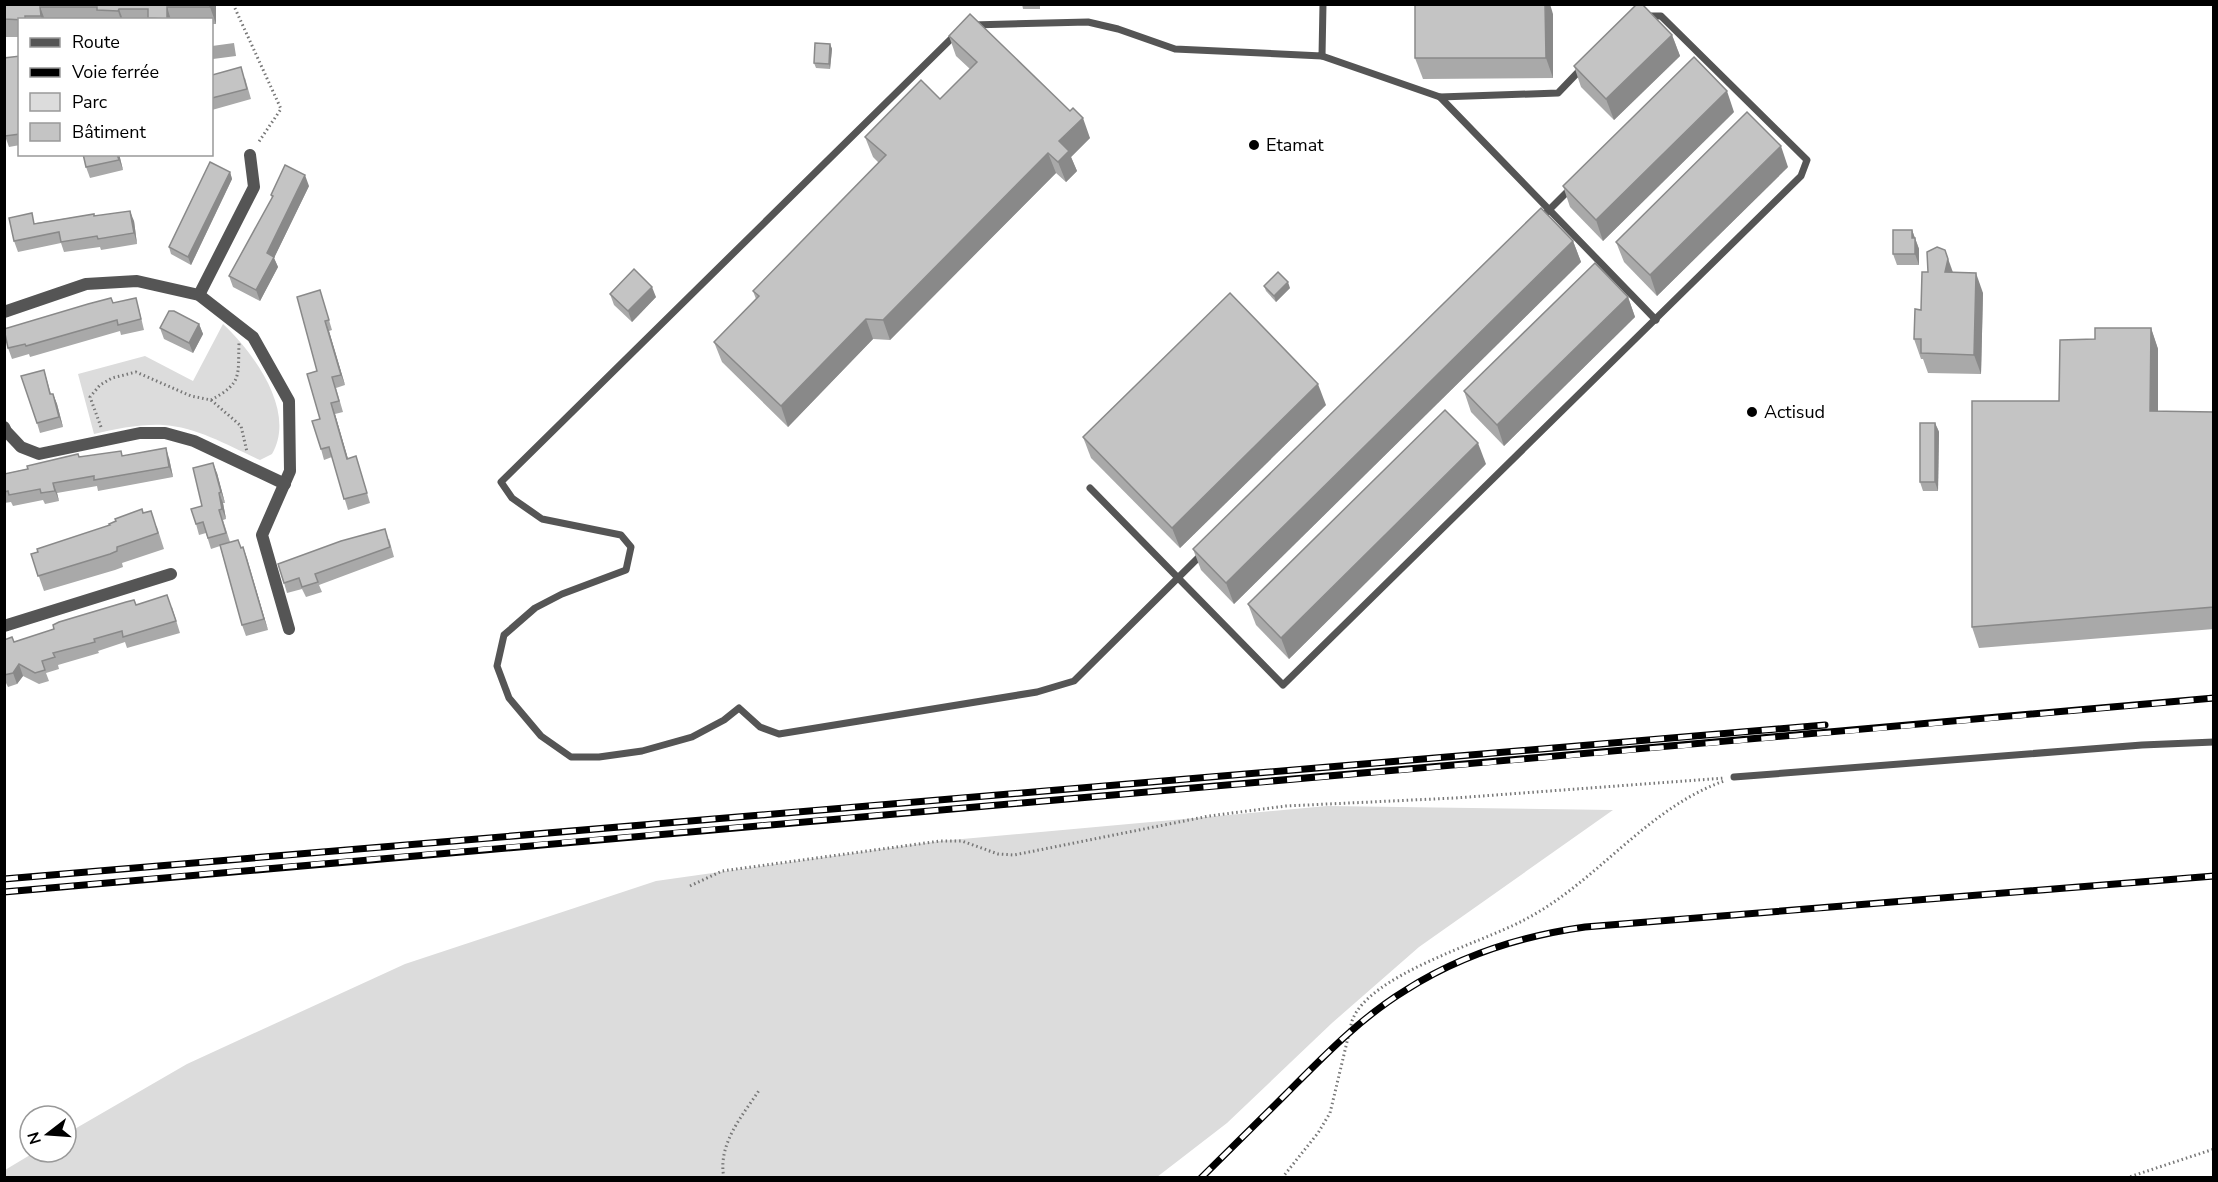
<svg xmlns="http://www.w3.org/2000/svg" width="2218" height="1182" viewBox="0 0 2218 1182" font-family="'Nunito Sans',sans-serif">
<rect width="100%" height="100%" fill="#fff"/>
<g fill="#dcdcdc">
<path d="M223,324C253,352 297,411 272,454L260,460C229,446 197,427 163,425C140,424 116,429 94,434L78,374L145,356L193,381Z"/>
<path d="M1327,806L1613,810L1419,947L1332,1023L1227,1123L1157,1177H5V1170L35,1152H66V1134L187,1064L405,964L656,881L940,841Z"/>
</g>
<path fill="#a3a3a3" d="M234,43L236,56L213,59L212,46Z"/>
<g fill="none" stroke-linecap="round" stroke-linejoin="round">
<g stroke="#777" stroke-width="3" stroke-dasharray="1.5 3" stroke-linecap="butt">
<path d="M233,4L281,109L258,143"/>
<path d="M211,400L241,426L247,452"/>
<path d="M101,427L90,397L100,385L112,378L136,372L191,396L211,400C242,383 238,377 239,343"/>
<path d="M690,886L722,871L940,841H962L998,854L1014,855L1209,816L1286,806L1455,798L1725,778"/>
<path d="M724,1178C717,1144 743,1115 760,1089"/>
<path d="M1282,1178L1318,1133L1330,1113L1352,1021C1368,975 1481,943 1522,921C1596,884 1645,809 1724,781"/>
<path d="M2126,1178L2214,1149"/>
</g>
<g stroke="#555" stroke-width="7">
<path d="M972,25L1088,22L1118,29L1175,49L1322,56L1323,4"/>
<path d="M956,34L501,482L512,498L542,519L621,535L631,547L626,570L562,594L535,608L504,635L497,666L509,698L541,736L571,757H599L642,751L692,737L724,720L739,708L760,727L779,734L1037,692L1074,681L1202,554"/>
<path d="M1322,56L1440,97L1656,320"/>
<path d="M1440,97L1558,93L1582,68"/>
<path d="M1540,219L1571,188"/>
<path d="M1090,488L1283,685L1801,176L1807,160L1661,16H1647"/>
<path d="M1734,777L2142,745L2214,742"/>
</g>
<g stroke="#555" stroke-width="12">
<path d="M199,295L254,187L250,155"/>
<path d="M4,312L86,284L137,281L199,295L253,337L289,401L290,471L262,535L289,629"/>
<path d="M4,427L6,431L21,447L39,454L140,433H165L194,441L285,484"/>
<path d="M4,626L171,574"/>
</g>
<defs>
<g id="rail">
<path d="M4,879L1825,725"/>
<path d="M4,892C741,825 1477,766 2214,698"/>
<path d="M1201,1178C1229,1150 1258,1122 1286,1094C1323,1057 1360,1018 1406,990C1461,955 1521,936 1585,927L2214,876"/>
</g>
</defs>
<use href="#rail" stroke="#000" stroke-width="7"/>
<use href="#rail" stroke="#fff" stroke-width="4.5" stroke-dasharray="14" stroke-linecap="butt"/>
</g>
<g fill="#a9a9a9">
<path d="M4,4H216V24H212V20H20V37H4Z"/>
<path d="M1022,4H1040V9H1023Z"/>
<path d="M1553,14V78L1423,79L1415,58Z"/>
<path d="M1672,35L1680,56L1614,120L1581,87L1574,66Z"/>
<path d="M949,36L1090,138L1071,157L1077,171L1066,182L1056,173L890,340L873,339L788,427L722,362L714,342L756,299L753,291L879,163L873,157L865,137L940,99L970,69L956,56Z"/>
<path d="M830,44L832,49L830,69L816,68L814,63Z"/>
<path d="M20,56V145L9,147L5,136Z"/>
<path d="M212,75L245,78L251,99L212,110Z"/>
<path d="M1734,112L1603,241L1570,207L1563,186Z"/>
<path d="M119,154L123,170L90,178L86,167Z"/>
<path d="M1788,167L1657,296L1624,262L1616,242Z"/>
<path d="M230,172L232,179L191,265L171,254L169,247Z"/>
<path d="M309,186L274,258L278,267L260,301L233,287L229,276L272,198L271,195Z"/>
<path d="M94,214L95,216L134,221L137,244L101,250L100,247L64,252L61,243L18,252L14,241L36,223Z"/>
<path d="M1912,230L1919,249V265H1897L1893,254Z"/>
<path d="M1573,241L1581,262L1234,604L1201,570L1193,549Z"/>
<path d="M1953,272L1983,293L1981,374L1928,373L1923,359H1921L1914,339L1921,310Z"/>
<path d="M1264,286L1290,288L1276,302L1266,291Z"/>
<path d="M320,290L332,330L329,331L345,385L336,388L343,412L335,414L348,459L356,456L370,503L348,510L332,457L324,460L321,449Z"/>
<path d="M610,294L656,297L632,322L614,305Z"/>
<path d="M1628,297L1635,317L1504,446L1471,412L1464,391Z"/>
<path d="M111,298L113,303L139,309L144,330L121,335L120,331L30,357L29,354L12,359L8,348Z"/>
<path d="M199,324L203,334L193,353L164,339L160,328Z"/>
<path d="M2151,328L2158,349V411L2214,412V629L1979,648L1972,627L2059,401Z"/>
<path d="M44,370L51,394H53L57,404L63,427L40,433L37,423Z"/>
<path d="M1326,405L1180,548L1091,458L1083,437Z"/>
<path d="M1935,423L1939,432L1938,491H1923L1920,482Z"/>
<path d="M123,456L169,458L173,477L98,491L97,486L57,493L59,501L45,504L43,500L13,506L11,502L4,503V474L79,457Z"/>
<path d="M1486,464L1289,659L1256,625L1248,604Z"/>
<path d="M217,473L225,503H223L226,519L223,520L230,542L241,547H243L268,630L246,636L242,625L220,546L211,549L206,533L199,535L196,524L202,506Z"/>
<path d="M144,513L157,527L164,549L122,563L123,567L115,570L44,591L31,554Z"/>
<path d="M389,539L394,557L319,585L322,592L306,597L302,589L287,593L284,583Z"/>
<path d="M136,605L172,607L180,633L127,648L125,642L98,651L99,653L58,665L59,669L46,673L49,681L39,684L23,676L17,684L8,687L4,679V640L14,642Z"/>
</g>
<g fill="#898989">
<path d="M210,4H216V24L210,7Z"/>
<path d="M1545,4H1550L1553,14V78L1546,58Z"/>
<path d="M40,7L45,20H42L41,16Z"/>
<path d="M167,7L171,20L167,19Z"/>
<path d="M119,9L123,20H121L118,11Z"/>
<path d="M1672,35L1680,56L1614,120L1606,99Z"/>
<path d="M830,44L832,49L830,69L829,64Z"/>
<path d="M1727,91L1734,112L1603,241L1596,220Z"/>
<path d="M1083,118L1090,138L1071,157L1077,171L1066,182L1058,162L1059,141Z"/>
<path d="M1781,146L1788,167L1657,296L1650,275Z"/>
<path d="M1048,153L1056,173L890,340L883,320Z"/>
<path d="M117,154H119L123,170L119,160Z"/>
<path d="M230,172L232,179L191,265L188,257Z"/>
<path d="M305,175L309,186L274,258L278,267L260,301L256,290L267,253Z"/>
<path d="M130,211L134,221L137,244L134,233Z"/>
<path d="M1912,230L1919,249V265L1915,254L1912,238Z"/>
<path d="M1573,241L1581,262L1234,604L1226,583Z"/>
<path d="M1945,250L1955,278L1945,272Z"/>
<path d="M1976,273L1983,293L1981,374L1974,355Z"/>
<path d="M1288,282L1290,288L1276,302L1274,296Z"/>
<path d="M652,287L656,297L632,322L628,311Z"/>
<path d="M1628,297L1635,317L1504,446L1497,425Z"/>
<path d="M866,319L873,339L788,427L781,406Z"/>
<path d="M325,321L329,331L345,385L341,375Z"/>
<path d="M199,324L203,334L193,353L189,343Z"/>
<path d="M2151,328L2158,349V432L2150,411Z"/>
<path d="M1318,384L1326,405L1180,548L1172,528Z"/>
<path d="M53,394L57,404L63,427L59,417Z"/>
<path d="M331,403L335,414L351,469L347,459Z"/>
<path d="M1935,423L1939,432L1938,491L1935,482Z"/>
<path d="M1478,443L1486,464L1289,659L1281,638Z"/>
<path d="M166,448L169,458L173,477L169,467Z"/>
<path d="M213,463L217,473L225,503L221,492Z"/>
<path d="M53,483L57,493L59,501L55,491Z"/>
<path d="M219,493L223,503L226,519L222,509Z"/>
<path d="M243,547L247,558L268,630L264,619Z"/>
<path d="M19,664L23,676L17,684L13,673Z"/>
</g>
<g fill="#c4c4c4" stroke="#898989" stroke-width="1.5">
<path d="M4,4H210V7H167V19L148,18V9H119L118,11L97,10V7H40L41,16H25V20L4,19Z"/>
<path d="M1415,4H1545L1546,58H1415Z"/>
<path d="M1637,4H1642L1672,35L1606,99L1574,66Z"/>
<path d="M970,14L1070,111L1073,108L1083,118L1059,141L1069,151L1058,162L1048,153L883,320L866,319L781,406L714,342L759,296L753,291L886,155L865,137L921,80L940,99L977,62L949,36Z"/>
<path d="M815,43L830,44L829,64L814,63Z"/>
<path d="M20,56V134L5,136L4,58Z"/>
<path d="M1694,57L1727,91L1596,220L1563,186Z"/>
<path d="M241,67L247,89L212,98V75Z"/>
<path d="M1747,112L1781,146L1650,275L1616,242Z"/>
<path d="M83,154H117L119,160L86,167Z"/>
<path d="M210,162L230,172L188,257L169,247Z"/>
<path d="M285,165L305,175L267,253L274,257L256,290L229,276L273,196L271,195Z"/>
<path d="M1541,208L1573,241L1226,583L1193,549Z"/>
<path d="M130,211L134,233L98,239L97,236L61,242L59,232L14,241L9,218L32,213L34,224L94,214V216Z"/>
<path d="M1893,230H1912V238H1915V254H1893Z"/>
<path d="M1937,247L1945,250L1948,259L1945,272L1976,273L1974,355L1921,353V339H1914L1915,309L1921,310L1922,272H1928L1927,252Z"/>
<path d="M1595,263L1628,297L1497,425L1464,391Z"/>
<path d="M634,269L652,287L628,311L610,294Z"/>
<path d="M1278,272L1288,282L1274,296L1264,286Z"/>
<path d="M320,290L329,320L325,321L341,375L332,377L339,401L331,403L347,459L356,456L367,493L344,499L329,447L321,449L312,421L320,419L307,374L317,371L297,297Z"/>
<path d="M1230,293L1318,384L1172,528L1083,437Z"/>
<path d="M111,298L113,303L136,298L141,319L118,325L117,320L26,346L25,344L8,348L4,329L88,304Z"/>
<path d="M169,311H174L199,324L189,343L160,328Z"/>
<path d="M2095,328H2151L2150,411L2214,412V607L1972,627V401H2059L2060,340L2095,339Z"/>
<path d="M44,370L50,394H53L59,417L37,423L21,376Z"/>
<path d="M1445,410L1478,443L1281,638L1248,604Z"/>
<rect x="1920" y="423" width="15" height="59"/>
<path d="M166,448L169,467L94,480V476L53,483L55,491L41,493L40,489L9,495L8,491L4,492V474L28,469L27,466L78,454L79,457L121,451L122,456Z"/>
<path d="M213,463L221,492L219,493L222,509L219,510L226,533L208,538L203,522L196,524L191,509L202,506L193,468Z"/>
<path d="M142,509L143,513L151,511L158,533L117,547V551L110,554L38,576L31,554L38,552L37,549L110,525L109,524L116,521L115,519Z"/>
<path d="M385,529L390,547L315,574L318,582L302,587L299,578L284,583L278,564L341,541Z"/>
<path d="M238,540L241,548L243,547L264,619L242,625L220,545Z"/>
<path d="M167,595L176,621L123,637L122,631L94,639L95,642L53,653L55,657L42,661L45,670L35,673L19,664L13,673L4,675V640L12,637L14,642L54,629L53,625L59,622L126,602L134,600L136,605Z"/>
</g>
<g fill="#000" stroke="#fff" stroke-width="2">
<circle cx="1254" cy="145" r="6"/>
<circle cx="1752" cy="412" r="6"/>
</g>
<g text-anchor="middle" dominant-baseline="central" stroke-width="4.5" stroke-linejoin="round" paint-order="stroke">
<g font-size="18" fill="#000" stroke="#fff" text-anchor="start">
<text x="1266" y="145">Etamat</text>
<text x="1764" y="412">Actisud</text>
</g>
</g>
<rect width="2218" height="1182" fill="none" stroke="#000000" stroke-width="12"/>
<rect x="18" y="18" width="195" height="138" fill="#ffffff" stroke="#999999" stroke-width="1.5"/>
<rect x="30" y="38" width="30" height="9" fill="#555555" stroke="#999999" stroke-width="1.5"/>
<text x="72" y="48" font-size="18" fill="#000000">Route</text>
<rect x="30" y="68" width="30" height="9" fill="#000000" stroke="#999999" stroke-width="1.5"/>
<text x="72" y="78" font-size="18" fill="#000000">Voie ferrée</text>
<rect x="30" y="93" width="30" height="18" fill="#dcdcdc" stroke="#999999" stroke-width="1.5"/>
<text x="72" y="108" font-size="18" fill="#000000">Parc</text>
<rect x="30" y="123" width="30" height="18" fill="#c4c4c4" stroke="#999999" stroke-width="1.5"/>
<text x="72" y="138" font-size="18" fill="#000000">Bâtiment</text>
<g transform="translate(48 1134) rotate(253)"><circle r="28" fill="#ffffff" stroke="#999999" stroke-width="1.5"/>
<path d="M0-4.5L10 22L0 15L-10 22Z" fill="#000000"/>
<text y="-9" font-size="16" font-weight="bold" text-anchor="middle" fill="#000000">N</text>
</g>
</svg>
